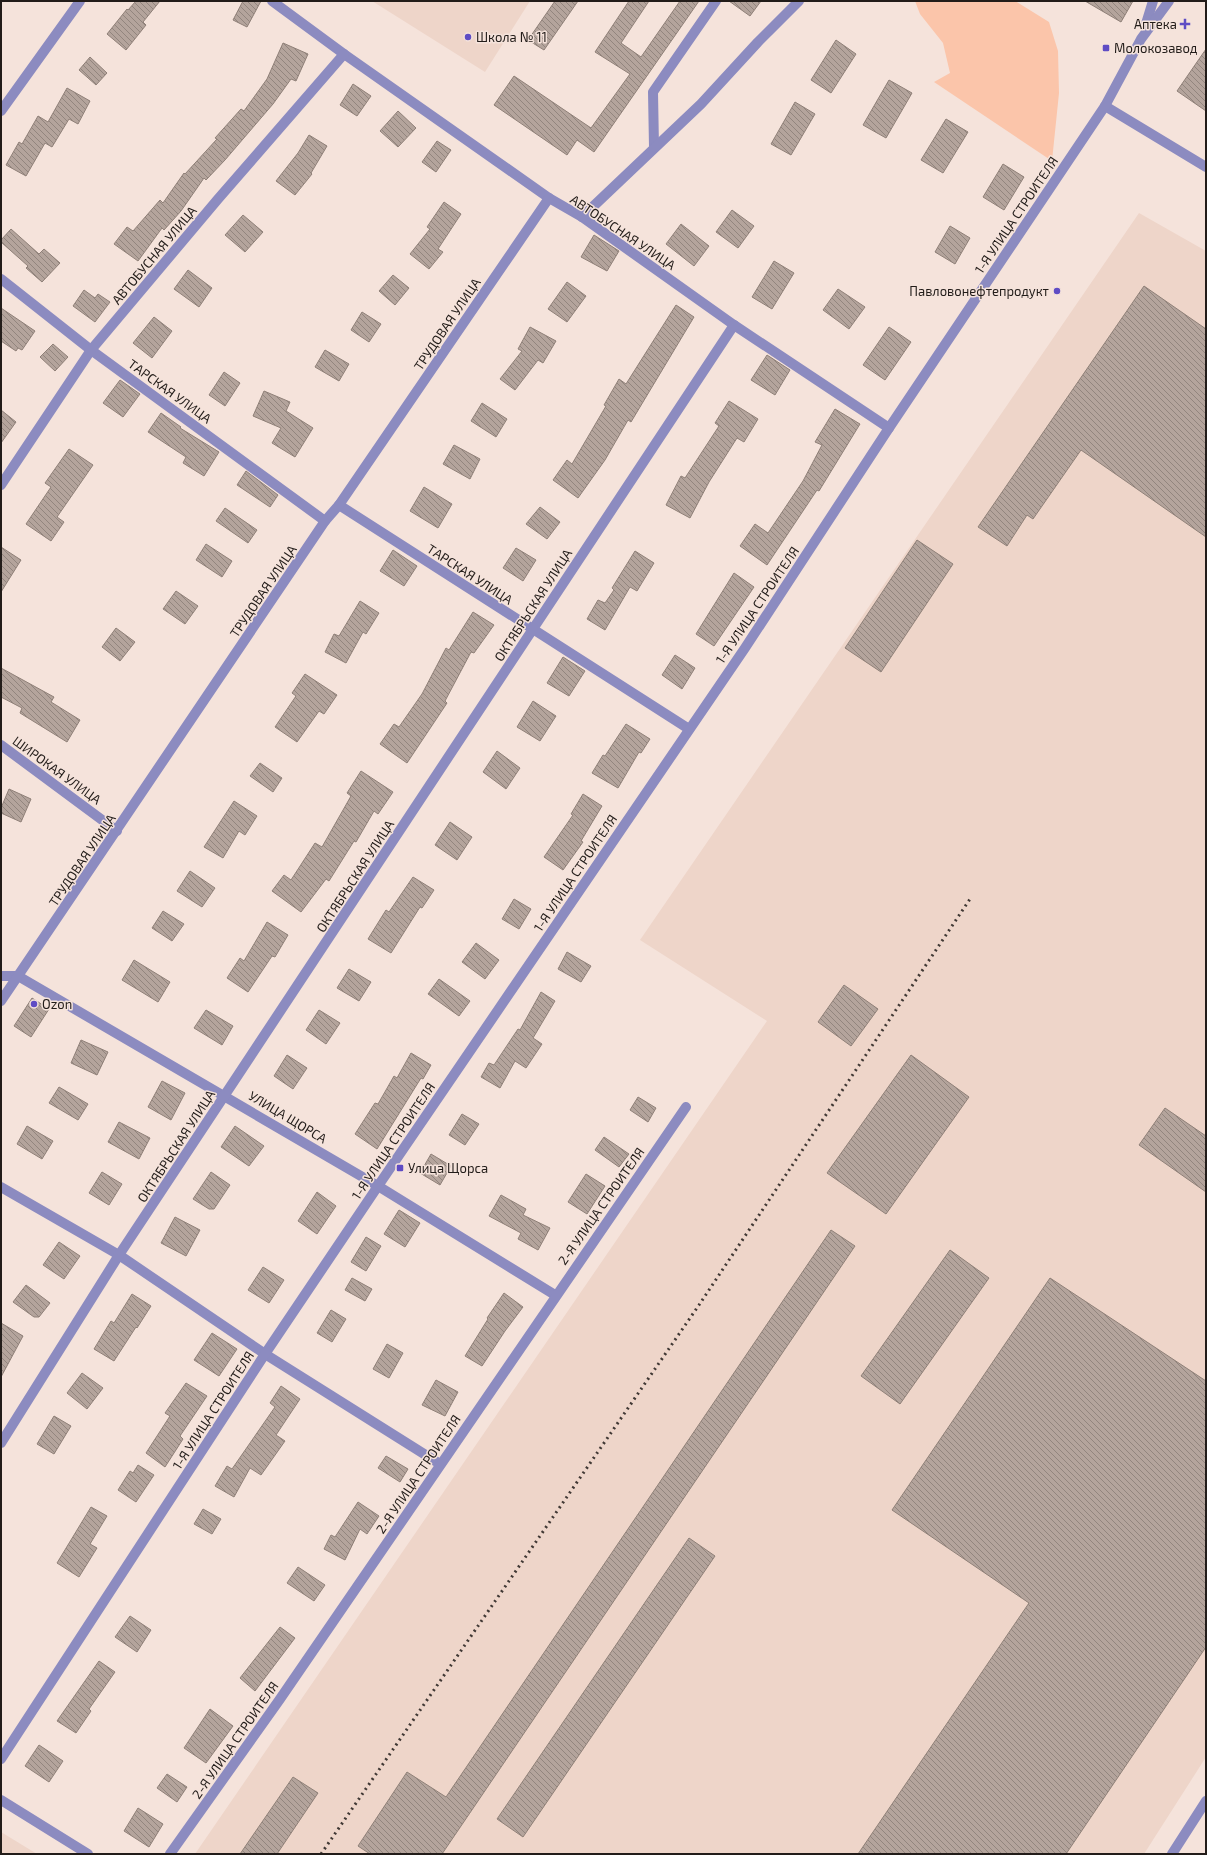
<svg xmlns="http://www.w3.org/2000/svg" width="1207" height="1855" viewBox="0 0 1207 1855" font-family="'Exo 2',sans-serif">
<defs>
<pattern id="building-back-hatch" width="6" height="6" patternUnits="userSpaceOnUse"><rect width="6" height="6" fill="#b4a49c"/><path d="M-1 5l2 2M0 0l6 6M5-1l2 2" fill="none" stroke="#92857e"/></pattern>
</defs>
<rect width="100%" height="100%" fill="#f5e3db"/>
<g fill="#eed5c9">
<path d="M372,1H530L485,72Z"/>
<path d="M1139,213L1206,251V1757L1144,1854H195L767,1021L640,940Z"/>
<path d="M1,1832L37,1854H1Z"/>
</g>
<path fill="#fbc5aa" d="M915,1H1015L1049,22L1058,51L1059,93L1052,161L934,82L950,73L943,43L920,14Z"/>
<g fill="url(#building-back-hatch)" stroke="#8f8078">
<path d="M136,1H160L143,22L146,25L126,50L107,34L127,9L128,10Z"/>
<path d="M243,1H261L247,27L233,20Z"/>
<path d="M555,1H578L544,50L528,40Z"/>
<path d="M629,1H649L621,43L641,57L680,1H699L594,152L577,140L567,155L494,105L514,76L591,128L630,74L595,52Z"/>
<path d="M729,1H761L750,16Z"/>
<path d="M1085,1H1133L1121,22Z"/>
<path d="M836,40L856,54L831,93L811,80Z"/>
<path d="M283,43L308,54L296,81L291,79L273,104L225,160L206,180L204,178L181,211L164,230L162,228L138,261L114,244L127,227L133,231L160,200L163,203L184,173L185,174L217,139L215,138L241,109L244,111L267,79Z"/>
<path d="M1206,49V111L1177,91Z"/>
<path d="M90,57L107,73L96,85L79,70Z"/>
<path d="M889,80L912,93L886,138L863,125Z"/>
<path d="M353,84L371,96L357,116L340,105Z"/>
<path d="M67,88L90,101L78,124L69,119L52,147L45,143L26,176L6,165L19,142L22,144L38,116L48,122Z"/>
<path d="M795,102L815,114L791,155L771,144Z"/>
<path d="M398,111L416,128L398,147L380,131Z"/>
<path d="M946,119L968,132L943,173L921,160Z"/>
<path d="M309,135L327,146L311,173L312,174L295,195L276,181L298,153Z"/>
<path d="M437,141L451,150L436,172L422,162Z"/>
<path d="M1003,164L1024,177L1004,210L983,197Z"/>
<path d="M444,202L461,214L438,249L443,252L429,269L410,254L430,229L427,227Z"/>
<path d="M732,210L754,226L738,248L716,232Z"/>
<path d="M243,215L263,232L245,252L225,235Z"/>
<path d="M681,224L709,246L694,266L666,244Z"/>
<path d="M950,226L970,238L955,264L935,252Z"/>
<path d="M11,229L39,254L44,249L60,263L42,282L26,268L28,266L1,242V240Z"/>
<path d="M594,235L619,251L607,271L581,257Z"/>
<path d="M774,261L794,273L772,309L752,297Z"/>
<path d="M188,270L212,288L199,307L174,289Z"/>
<path d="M393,275L409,288L395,305L379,291Z"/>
<path d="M567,282L586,296L567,322L548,309Z"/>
<path d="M1144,286L1206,329V537L1081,450L1033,519L1027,515L1007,546L978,527Z"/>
<path d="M838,289L865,307L849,329L823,310Z"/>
<path d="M84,290L95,298L98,294L110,302L95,322L73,306Z"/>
<path d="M676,305L694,317L631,422L628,420L605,460L578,498L553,480L567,460L572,464L606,406L604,405L619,379L626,384Z"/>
<path d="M1,308L35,331L22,350L18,348L16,351L1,341Z"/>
<path d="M362,312L381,324L369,342L351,330Z"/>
<path d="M154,317L172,331L152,358L133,343Z"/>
<path d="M530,327L556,341L543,363L538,360L515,390L500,379L522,351L518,349Z"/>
<path d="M889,327L911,342L885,380L863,365Z"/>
<path d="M53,344L68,357L55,371L40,357Z"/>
<path d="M325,350L349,364L339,381L315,367Z"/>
<path d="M767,355L790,370L775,395L751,380Z"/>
<path d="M224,372L240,383L225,406L209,395Z"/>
<path d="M120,380L140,394L123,417L103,403Z"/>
<path d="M264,391L290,402L286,411L313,428L295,457L272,443L281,428L253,416Z"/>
<path d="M729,401L758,419L744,442L737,438L709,482L690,518L666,505L681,476L685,478L719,426L715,423Z"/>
<path d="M482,403L507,419L496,437L471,421Z"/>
<path d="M835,409L860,424L819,491L817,490L767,565L740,546L755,524L768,533L803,481L822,445L815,442Z"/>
<path d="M1,410L16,422L1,443Z"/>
<path d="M161,413L181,427L180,428L219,452L204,476L183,463L186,457L148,432Z"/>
<path d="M454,445L480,459L470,479L443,464Z"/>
<path d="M69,449L93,465L57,517L64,522L51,541L26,524L51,487L45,483Z"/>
<path d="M246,471L278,495L270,507L237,485Z"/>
<path d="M424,487L452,504L438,528L410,511Z"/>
<path d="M540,507L560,522L547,539L526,524Z"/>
<path d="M225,508L257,530L248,543L216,521Z"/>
<path d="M917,540L953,564L881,672L845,648Z"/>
<path d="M206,544L232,561L222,577L196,560Z"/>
<path d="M1,547L21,560L1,592Z"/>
<path d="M516,548L536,560L523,581L503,568Z"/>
<path d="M393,550L417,566L404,586L380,571Z"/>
<path d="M635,551L654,563L637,591L630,587L605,630L587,619L598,600L605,603L614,590L612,588Z"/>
<path d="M734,573L754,587L714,646L696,634Z"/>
<path d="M176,591L198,606L185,624L163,609Z"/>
<path d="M360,601L379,613L366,634L363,632L346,663L325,652L334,634L339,636Z"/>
<path d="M473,612L494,625L474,653L471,652L445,701L447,703L407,763L380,744L394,724L399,727L422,694L446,648L449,650Z"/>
<path d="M116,628L135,642L120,661L102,647Z"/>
<path d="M675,655L695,668L682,689L662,675Z"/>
<path d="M563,657L585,671L569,696L547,683Z"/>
<path d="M1,668L54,697L51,702L80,720L67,742L20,713L22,708L1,697Z"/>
<path d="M305,674L337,695L324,714L319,711L297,742L275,727L296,696L292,693Z"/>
<path d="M533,701L556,716L540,741L517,727Z"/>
<path d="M626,724L650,739L641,753L639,752L618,788L592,773L603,755L605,756Z"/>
<path d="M497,751L520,768L506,789L483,772Z"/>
<path d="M260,763L282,778L273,792L250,776Z"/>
<path d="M361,771L393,792L378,814L374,811L356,842L354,841L329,881L326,879L301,912L272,891L284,875L291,880L315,843L322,847L351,796L347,793Z"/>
<path d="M9,789L31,799L21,822L1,813V808Z"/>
<path d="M583,794L602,806L581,841L583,842L563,870L544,857L573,815L571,814Z"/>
<path d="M234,801L257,816L245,835L239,831L223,858L204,847Z"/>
<path d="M450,822L472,837L457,860L435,845Z"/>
<path d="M190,871L215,888L202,907L177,891Z"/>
<path d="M413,877L434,890L422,908L420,907L391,953L368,939L386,910L389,912Z"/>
<path d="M514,899L531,909L519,929L502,919Z"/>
<path d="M163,911L184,924L172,941L152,928Z"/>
<path d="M267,922L288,935L275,957L272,956L248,992L227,978L240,958L244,961Z"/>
<path d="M476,943L499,960L485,979L462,962Z"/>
<path d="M567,952L591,966L581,982L558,969Z"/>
<path d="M134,960L170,982L158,1002L122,980Z"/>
<path d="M349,969L371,982L359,1001L337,988Z"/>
<path d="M439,979L470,1001L459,1016L428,994Z"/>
<path d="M844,985L878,1009L851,1046L818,1022Z"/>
<path d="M541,992L555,1001L533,1038L542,1044L526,1068L515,1061L500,1088L481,1077L489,1063L494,1065L518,1029L520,1030Z"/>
<path d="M32,998L49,1009L31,1037L14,1026Z"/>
<path d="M206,1010L233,1026L222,1045L194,1028Z"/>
<path d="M319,1010L340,1023L326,1044L306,1030Z"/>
<path d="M81,1040L108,1052L97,1075L71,1063Z"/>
<path d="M411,1053L431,1065L423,1079L421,1078L377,1149L355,1134L375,1103L378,1104L394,1076L397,1078Z"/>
<path d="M287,1055L307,1068L293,1089L274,1076Z"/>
<path d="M911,1055L969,1097L886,1214L827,1173Z"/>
<path d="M162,1081L185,1093L171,1120L148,1107Z"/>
<path d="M59,1087L88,1104L78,1120L49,1103Z"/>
<path d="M638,1097L656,1108L648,1122L630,1110Z"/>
<path d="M1165,1108L1206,1136V1192L1139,1145Z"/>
<path d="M462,1114L479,1124L465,1145L449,1135Z"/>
<path d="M119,1122L150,1138L139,1159L108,1142Z"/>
<path d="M27,1126L53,1141L42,1159L17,1144Z"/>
<path d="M235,1126L264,1146L249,1166L221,1147Z"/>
<path d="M604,1137L629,1154L619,1167L595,1150Z"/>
<path d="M431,1154L451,1166L440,1185L420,1173Z"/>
<path d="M102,1172L122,1184L109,1205L89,1193Z"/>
<path d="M211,1172L230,1185L214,1209H209L193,1199Z"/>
<path d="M586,1174L605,1186L587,1214L568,1202Z"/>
<path d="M317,1192L336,1206L317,1234L298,1221Z"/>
<path d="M501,1195L526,1209L523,1215L550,1228L538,1250L518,1239L521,1233L489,1216Z"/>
<path d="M399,1210L420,1223L405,1247L384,1234Z"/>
<path d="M175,1217L200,1230L186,1256L161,1243Z"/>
<path d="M831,1230L855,1246L442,1854H370L358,1846L407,1772L446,1797Z"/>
<path d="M366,1237L381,1246L366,1271L351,1262Z"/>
<path d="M59,1242L80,1256L64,1279L43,1265Z"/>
<path d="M950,1250L989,1278L900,1404L861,1376Z"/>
<path d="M263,1267L284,1280L269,1303L248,1290Z"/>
<path d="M352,1278L372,1289L365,1301L345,1290Z"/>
<path d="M1050,1278L1206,1381V1647L1066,1854H858L1029,1603L892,1510Z"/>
<path d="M26,1285L50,1303L39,1317H34L13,1302Z"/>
<path d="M504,1293L523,1307L505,1331L482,1366L465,1356L488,1319L487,1318Z"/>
<path d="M132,1294L151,1306L137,1328L136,1327L114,1361L94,1349L111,1321L114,1323Z"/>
<path d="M331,1310L346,1319L332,1342L317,1333Z"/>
<path d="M1,1323L23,1336L1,1377Z"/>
<path d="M212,1333L237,1349L219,1376L194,1360Z"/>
<path d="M387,1344L403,1353L389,1378L373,1369Z"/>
<path d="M82,1373L103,1388L87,1409L67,1393Z"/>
<path d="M436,1380L458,1392L445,1416L422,1405Z"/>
<path d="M186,1383L207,1396L180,1436L183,1439L165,1467L146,1453L170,1416L165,1413Z"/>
<path d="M281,1386L300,1399L276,1435L285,1441L261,1475L250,1468L234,1497L215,1486L227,1466L232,1469L275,1407L270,1403Z"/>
<path d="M54,1416L71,1426L54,1454L37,1444Z"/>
<path d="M386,1456L408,1469L400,1482L378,1468Z"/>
<path d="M138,1465L154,1475L136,1502L118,1490L130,1471L133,1473Z"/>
<path d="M358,1502L379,1516L367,1534L360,1529L345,1560L324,1549L331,1535L335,1537Z"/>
<path d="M91,1507L107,1516L90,1544L97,1548L79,1577L57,1563Z"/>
<path d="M203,1509L221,1519L212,1534L194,1524Z"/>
<path d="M689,1538L715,1556L523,1837L497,1819Z"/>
<path d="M298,1567L325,1585L314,1601L287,1583Z"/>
<path d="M130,1616L151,1630L137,1652L115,1637Z"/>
<path d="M280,1627L295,1638L255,1691L240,1678Z"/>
<path d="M99,1661L115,1672L89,1709L91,1711L76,1733L57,1721Z"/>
<path d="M210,1709L233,1726L206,1763L184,1748Z"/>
<path d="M39,1745L63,1761L49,1782L25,1766Z"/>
<path d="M167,1774L187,1787L177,1802L157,1788Z"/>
<path d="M293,1777L318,1793L277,1854H240Z"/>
<path d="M138,1808L163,1824L149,1847L124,1831Z"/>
</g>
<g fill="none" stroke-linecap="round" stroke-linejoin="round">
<g stroke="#8c8bc0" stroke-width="10">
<path d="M272,1L344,54L549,198L582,217L734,325L889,428"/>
<path d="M1145,27L1153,1"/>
<path d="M1105,106L1206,167"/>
<path d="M1,111L80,1"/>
<path d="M654,147L653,92L716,1"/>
<path d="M582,217L701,104L758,42L799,1"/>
<path d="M1,279L91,350L325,521"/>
<path d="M1,485L91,350L218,199L344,54"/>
<path d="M339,505L689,729"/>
<path d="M1,745L117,831"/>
<path d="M1,976H18L378,1186L555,1295"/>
<path d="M1,1001L325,521L339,505L549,198"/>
<path d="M1,1187L119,1255L265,1354L440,1464"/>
<path d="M1,1443L119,1255L734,325"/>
<path d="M1,1759L265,1354L378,1186L745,648L889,428L1105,106L1141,39L1169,1"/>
<path d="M1,1800L88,1854"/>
<path d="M170,1854L280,1699L686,1107"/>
<path d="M1172,1854L1206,1801"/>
</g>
<path stroke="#403834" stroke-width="3" stroke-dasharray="2 4" stroke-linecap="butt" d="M321,1854L699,1305L970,899"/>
</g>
<g fill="#5f4cc4" stroke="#f5e3db" stroke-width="1.5">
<path d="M1183 18h4v4h4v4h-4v4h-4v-4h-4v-4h4z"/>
<circle cx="468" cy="37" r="4"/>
<rect x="1102" y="44" width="8" height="8" rx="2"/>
<circle cx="1057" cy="291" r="4"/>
<circle cx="34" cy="1004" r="4"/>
<rect x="396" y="1164" width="8" height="8" rx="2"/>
</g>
<g text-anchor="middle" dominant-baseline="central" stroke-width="3" stroke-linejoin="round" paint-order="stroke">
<g font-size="13" fill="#221c19" stroke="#f5e3db" text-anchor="start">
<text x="1177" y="24" text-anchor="end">Аптека</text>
<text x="476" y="37">Школа № 11</text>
<text x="1114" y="48">Молокозавод</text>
<text x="1049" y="291" text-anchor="end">Павловонефтепродукт</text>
<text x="42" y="1004">Ozon</text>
<text x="408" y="1168">Улица Щорса</text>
</g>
<g font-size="13" fill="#221c19" stroke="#f5e3db">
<text transform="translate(1016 215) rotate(-56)">1-Я УЛИЦА СТРОИТЕЛЯ</text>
<text transform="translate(623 232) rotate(34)">АВТОБУСНАЯ УЛИЦА</text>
<text transform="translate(154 255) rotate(-50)">АВТОБУСНАЯ УЛИЦА</text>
<text transform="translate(447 324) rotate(-56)">ТРУДОВАЯ УЛИЦА</text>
<text transform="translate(170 391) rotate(36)">ТАРСКАЯ УЛИЦА</text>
<text transform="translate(470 574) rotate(33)">ТАРСКАЯ УЛИЦА</text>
<text transform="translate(263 591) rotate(-56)">ТРУДОВАЯ УЛИЦА</text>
<text transform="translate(533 605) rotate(-57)">ОКТЯБРЬСКАЯ УЛИЦА</text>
<text transform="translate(757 605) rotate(-56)">1-Я УЛИЦА СТРОИТЕЛЯ</text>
<text transform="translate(57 770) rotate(36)">ШИРОКАЯ УЛИЦА</text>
<text transform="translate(82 860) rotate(-56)">ТРУДОВАЯ УЛИЦА</text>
<text transform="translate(575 873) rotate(-56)">1-Я УЛИЦА СТРОИТЕЛЯ</text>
<text transform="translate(355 876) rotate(-57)">ОКТЯБРЬСКАЯ УЛИЦА</text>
<text transform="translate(288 1117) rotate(31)">УЛИЦА ЩОРСА</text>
<text transform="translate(393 1141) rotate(-56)">1-Я УЛИЦА СТРОИТЕЛЯ</text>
<text transform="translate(176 1146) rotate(-57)">ОКТЯБРЬСКАЯ УЛИЦА</text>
<text transform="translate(601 1206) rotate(-55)">2-Я УЛИЦА СТРОИТЕЛЯ</text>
<text transform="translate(213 1410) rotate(-57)">1-Я УЛИЦА СТРОИТЕЛЯ</text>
<text transform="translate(418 1474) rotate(-56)">2-Я УЛИЦА СТРОИТЕЛЯ</text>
<text transform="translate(235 1740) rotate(-55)">2-Я УЛИЦА СТРОИТЕЛЯ</text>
</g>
</g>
<rect width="1207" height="1855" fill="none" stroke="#221c19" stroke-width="4"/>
</svg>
